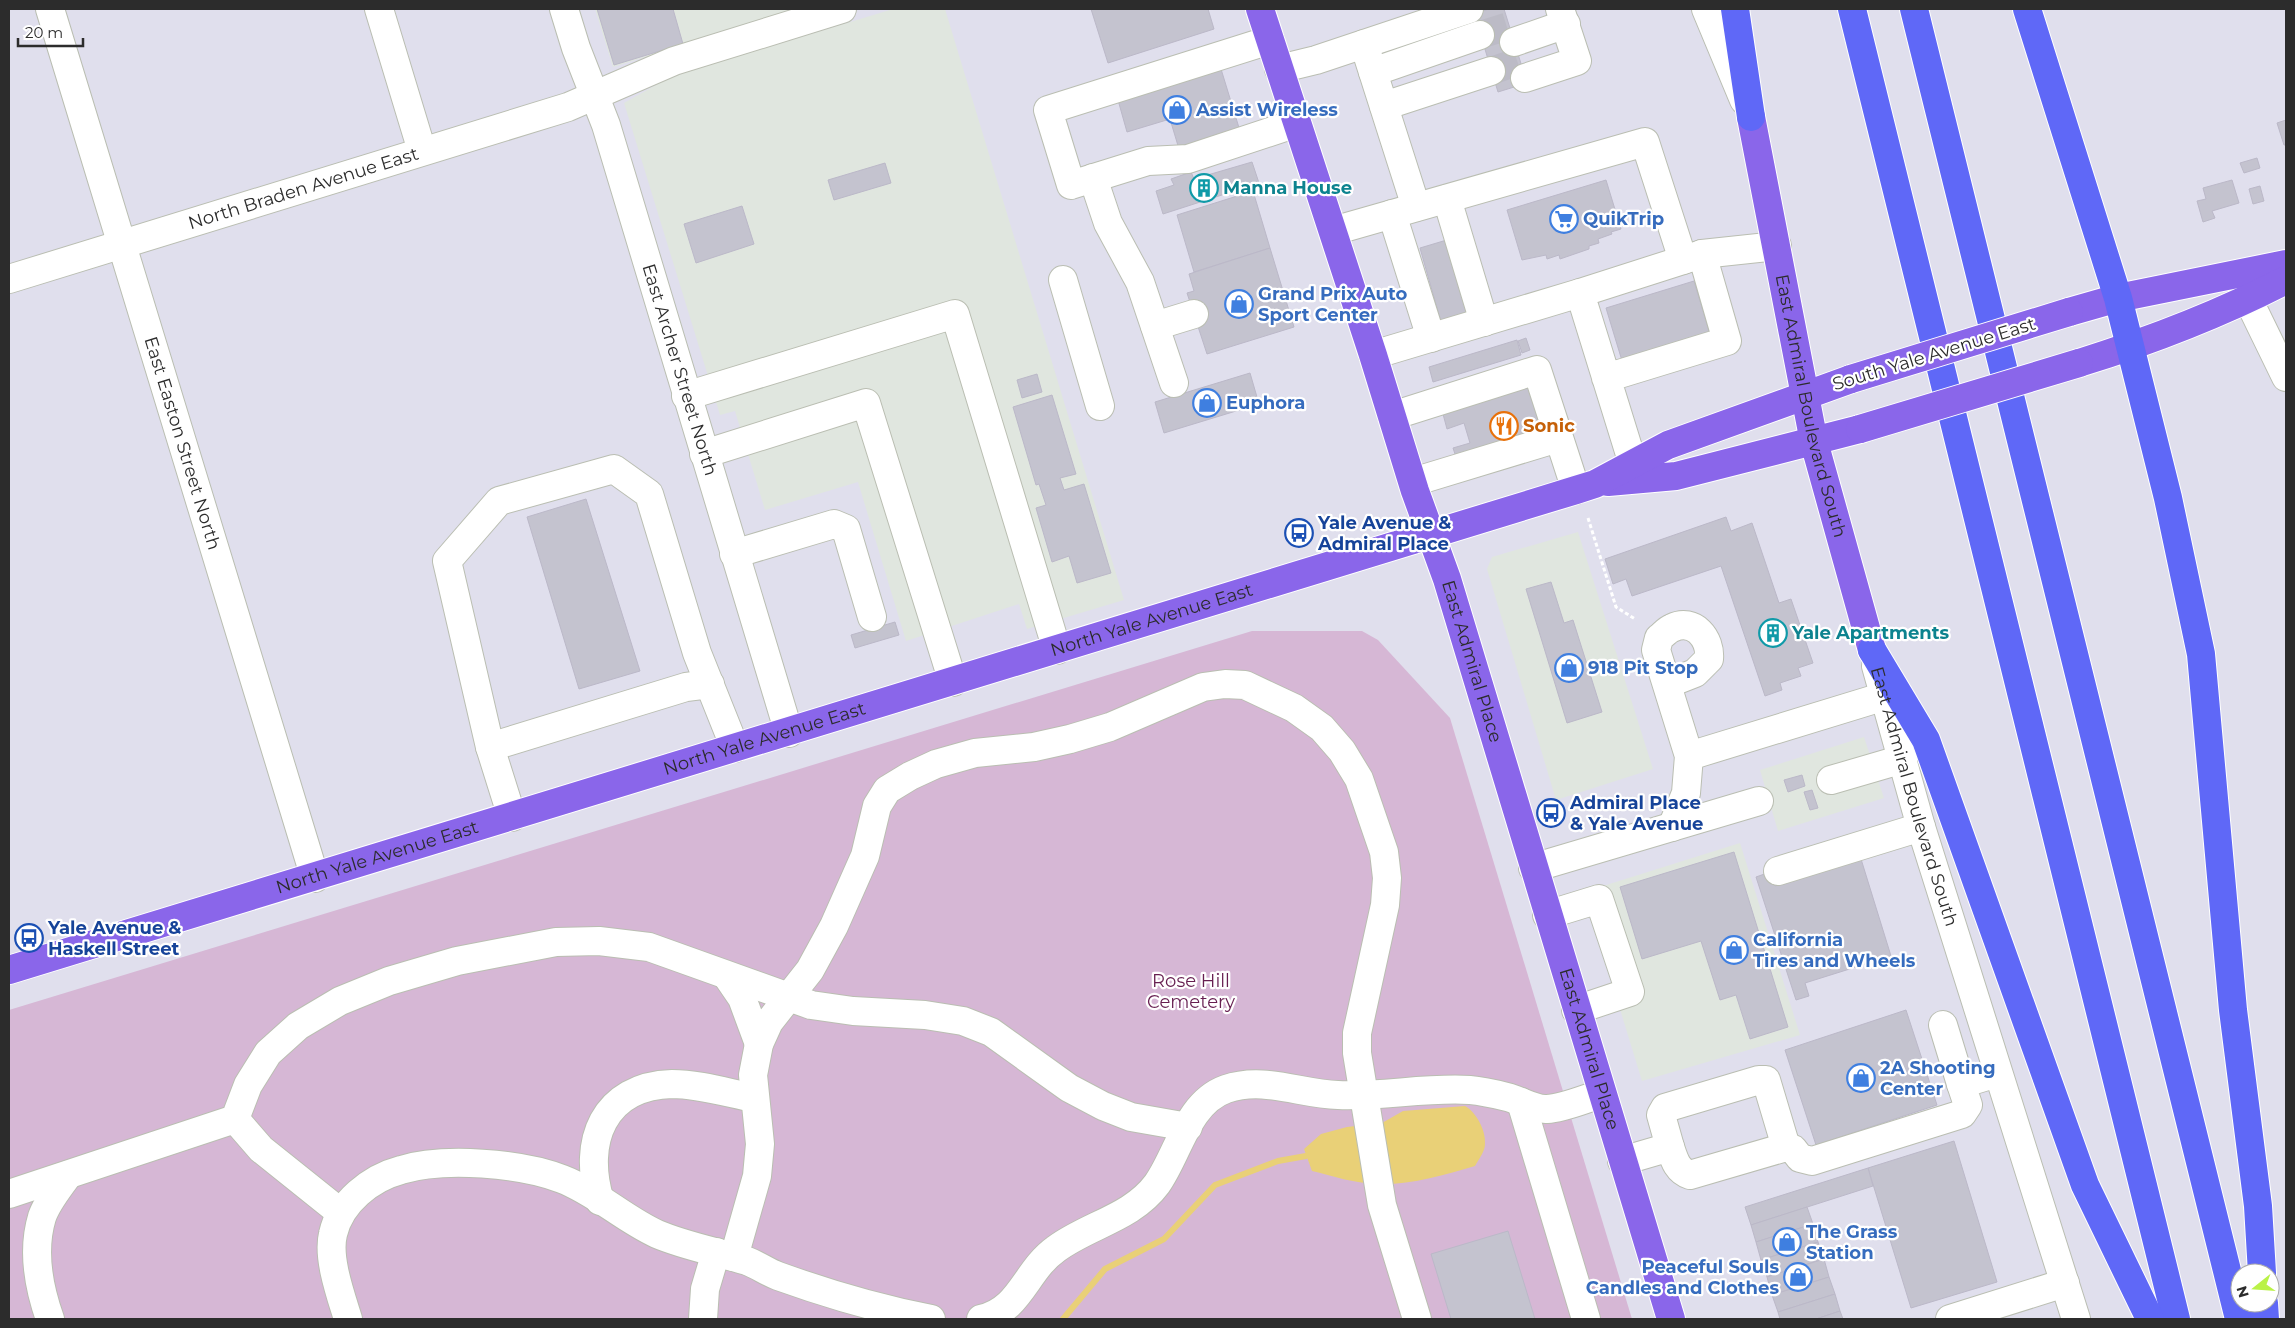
<svg xmlns="http://www.w3.org/2000/svg" width="2295" height="1328" viewBox="0 0 2295 1328" font-family="Montserrat,sans-serif">
<rect width="100%" height="100%" fill="#e0dfed"/>
<g fill="#e0e6df">
<path d="M595,9H800L613,67Z"/>
<path d="M893,9H945L1124,600L1027,629L1019,604L906,641L858,482L765,510L735,411L720,415L624,103L672,76Z"/>
<path d="M1578,532L1653,769L1556,800L1487,569L1492,557Z"/>
<path d="M1864,737L1884,798L1778,831L1760,770Z"/>
<path d="M1740,843L1800,1035L1642,1081L1584,892Z"/>
</g>
<path fill="#d6b7d5" d="M1252,631H1362L1378,640L1450,718L1632,1319H9V1010Z"/>
<path fill="#e9d077" d="M1465,1106C1476,1112 1486,1130 1485,1144C1485,1151 1479,1159 1475,1166C1440,1176 1401,1188 1365,1183C1347,1181 1329,1175 1312,1171L1304,1149L1321,1134L1347,1127L1382,1123L1403,1111Z"/>
<g fill="none" stroke-linecap="round" stroke-linejoin="round">
<path stroke="#e9d077" stroke-width="6" d="M1063,1319L1105,1269L1164,1239L1215,1185L1278,1161L1306,1156"/>
</g>
<g fill="#c4c3cf" stroke="#bbb8c8">
<path d="M597,9H673L683,44L614,65Z"/>
<path d="M1091,9H1208L1214,29L1108,63Z"/>
<path d="M1489,9H1504L1527,83L1498,92L1474,13Z"/>
<path d="M1221,69L1240,131L1179,149L1170,119L1127,132L1118,100Z"/>
<path d="M2286,120V145H2284L2277,123Z"/>
<path d="M2257,158L2260,168L2244,173L2240,163Z"/>
<path d="M1252,162L1259,183L1163,214L1156,191L1174,185L1171,179L1191,172L1194,179Z"/>
<path d="M885,163L891,183L834,200L828,180Z"/>
<path d="M1606,180L1621,229L1611,232L1612,234L1598,239L1599,243L1589,246V249L1560,259L1559,255L1547,259L1546,255L1522,260L1507,210Z"/>
<path d="M2232,180L2239,203L2212,211L2215,218L2203,222L2197,201L2206,199L2203,188Z"/>
<path d="M2260,186L2264,201L2253,204L2249,189Z"/>
<path d="M1253,191L1270,248L1194,272L1177,215Z"/>
<path d="M742,206L754,244L696,263L684,224Z"/>
<path d="M1450,239L1471,313L1441,322L1420,248Z"/>
<path d="M1270,248L1294,327L1207,354L1187,293L1194,291L1189,274Z"/>
<path d="M1694,281L1711,337L1623,364L1606,308Z"/>
<path d="M1526,338L1530,350L1522,353L1518,341Z"/>
<path d="M1517,340L1521,355L1433,382L1429,367Z"/>
<path d="M1250,373L1259,404L1164,433L1155,402Z"/>
<path d="M1037,374L1042,392L1022,398L1017,380Z"/>
<path d="M1530,387L1545,435L1458,463L1453,448L1470,443L1464,423L1447,429L1443,414Z"/>
<path d="M1052,395L1076,474L1060,478L1064,490L1084,484L1111,573L1077,583L1069,556L1052,562L1036,508L1046,505L1039,484L1036,485L1013,407Z"/>
<path d="M586,499L640,671L579,689L527,517Z"/>
<path d="M1726,517L1731,531L1752,523L1779,603L1791,599L1813,663L1798,668L1801,676L1780,683L1782,690L1765,696L1721,566L1632,596L1626,579L1613,584L1605,559Z"/>
<path d="M1551,582L1564,623L1573,620L1602,712L1567,723L1526,589Z"/>
<path d="M895,622L899,635L855,648L851,635Z"/>
<path d="M1802,775L1805,786L1788,792L1784,780Z"/>
<path d="M1812,790L1818,808L1810,810L1804,792Z"/>
<path d="M1734,852L1788,1027L1750,1039L1736,995L1720,1000L1701,941L1642,959L1620,887Z"/>
<path d="M1861,859L1891,956L1805,983L1809,996L1796,1000L1756,877L1770,872L1775,886Z"/>
<path d="M1906,1010L1937,1105L1816,1145L1785,1050Z"/>
<path d="M1954,1141L1997,1282L1911,1308L1868,1168Z"/>
<path d="M1868,1168L1873,1186L1751,1225L1745,1207Z"/>
<path d="M1807,1207L1813,1224L1756,1242L1751,1225Z"/>
<path d="M1813,1224L1818,1242L1761,1260L1756,1242Z"/>
<path d="M1508,1231L1535,1319H1451L1431,1254Z"/>
<path d="M1818,1242L1824,1259L1767,1277L1761,1260Z"/>
<path d="M1824,1259L1829,1277L1772,1295L1767,1277Z"/>
<path d="M1829,1277L1835,1294L1778,1312L1772,1295Z"/>
<path d="M1835,1294L1840,1311L1816,1319H1780L1778,1312Z"/>
<path d="M1840,1311L1843,1319H1816Z"/>
</g>
<g fill="none" stroke-linecap="round" stroke-linejoin="round">
<g stroke="#bcbbc6" stroke-width="28" stroke-dasharray="28 14" stroke-linecap="butt">
<path d="M1480,35L1509,26"/>
<path d="M1491,71L1520,61"/>
</g>
<defs>
<g id="minor">
<path id="s1" d="M50,9L315,878"/>
<path d="M379,9L422,151"/>
<path id="s2" d="M564,9L576,48L606,125L789,733"/>
<path d="M1706,9L1744,100"/>
<path d="M1270,40L1048,110L1071,185L1148,161L1188,159L1297,123"/>
<path d="M1514,42L1566,24"/>
<path d="M1364,44L1416,207"/>
<path d="M1279,69L1316,60L1469,9"/>
<path d="M1373,72L1480,35"/>
<path d="M1525,78L1577,61L1560,9"/>
<path d="M1384,106L1491,71"/>
<path d="M1093,178L1108,223L1140,282L1174,383"/>
<path d="M1447,199L1484,322"/>
<path d="M1392,214L1431,338"/>
<path d="M1333,231L1645,142L1683,260"/>
<path d="M1702,254L1777,246"/>
<path id="s3" d="M9,279L568,107L674,61L842,9"/>
<path d="M1063,280L1100,406"/>
<path d="M2248,299L2286,377"/>
<path d="M1155,326L1194,314"/>
<path d="M1373,355L1580,293"/>
<path d="M1606,378L1727,341L1702,254L1580,293L1633,464"/>
<path d="M686,396L955,314L1057,650"/>
<path d="M1392,416L1537,370L1576,490"/>
<path d="M704,454L866,403L953,682"/>
<path d="M1413,482L1558,438"/>
<path d="M734,554L834,524L846,529L872,617"/>
<path id="s4" d="M1876,666L1921,827L2076,1319"/>
<path d="M1667,684L1695,673L1709,659C1711,639 1694,617 1672,628C1667,630 1663,635 1659,638L1656,650L1689,756L1686,793L1672,827"/>
<path d="M490,747L686,687L710,684"/>
<path d="M1689,756L1885,696"/>
<path d="M1831,780L1903,759"/>
<path d="M512,817L490,747L447,561L499,501L614,469L649,494L697,653L735,748"/>
<path d="M1533,868L1759,801"/>
<path d="M1778,871L1921,827"/>
<path d="M1547,915L1599,899L1630,992L1576,1010"/>
<path d="M727,976L742,998L759,1044"/>
<path d="M1943,1025L1961,1084"/>
<path d="M1521,1102L1586,1319"/>
<path d="M235,1119L261,1149L341,1213"/>
<path d="M1670,1147L1661,1115L1665,1108L1759,1080H1766L1786,1147"/>
<path d="M1622,1161L1670,1147C1674,1159 1677,1171 1690,1175L1786,1147L1793,1149L1800,1158L1812,1161L1962,1114L1968,1105L1961,1084L1997,1073"/>
<path d="M9,1194L235,1119L248,1085L268,1053L298,1026L340,1001L389,981L457,961L556,942L599,941L649,947L811,1005L853,1011L925,1015L963,1021L991,1032L1069,1088L1103,1106L1131,1117L1188,1127"/>
<path d="M600,1201C582,1142 603,1086 672,1084C699,1084 728,1093 754,1098"/>
<path d="M734,1257L757,1176L760,1144L753,1075L759,1044L769,1022L810,970L834,926L865,856L877,806L887,790L910,776L936,764L975,753L1034,747L1070,739L1110,727L1203,687L1225,684L1245,685L1294,708L1322,728L1342,751L1359,779L1384,852L1387,878L1385,905L1357,1033V1053L1382,1205L1417,1319"/>
<path d="M50,1319C39,1288 32,1250 42,1217C47,1202 59,1188 68,1175"/>
<path d="M348,1319C341,1296 327,1258 333,1234C340,1202 371,1178 401,1170C443,1157 522,1163 562,1179C596,1192 624,1219 657,1234C685,1246 718,1252 747,1261C758,1265 767,1272 778,1276C828,1294 879,1309 931,1319"/>
<path d="M703,1319L705,1289L716,1252"/>
<path d="M981,1319C1021,1310 1025,1271 1056,1249C1088,1225 1132,1218 1157,1184C1179,1153 1187,1103 1226,1089C1264,1076 1300,1094 1338,1095C1382,1097 1426,1087 1470,1090C1482,1091 1495,1094 1507,1097C1519,1100 1535,1110 1547,1109C1564,1108 1584,1099 1601,1094"/>
<path d="M1950,1319L2065,1283"/>
</g>
<g id="major">
<path id="s5" d="M1260,9L1373,355L1415,491L1447,579L1671,1319"/>
<path id="s6" d="M1751,117L1814,442L1872,650"/>
<path d="M2069,312L2118,298L2286,264"/>
<path d="M2079,363C2150,341 2220,314 2286,280"/>
<path d="M1608,482L1676,476L1860,429"/>
<path id="s7" d="M9,970L1576,490L1595,484L1668,445L1851,379"/>
</g>
<g id="highway">
<path d="M1735,9L1751,117"/>
<path d="M1852,9L2176,1319"/>
<path d="M1914,9L2239,1319"/>
<path d="M2027,9L2118,298L2168,498L2201,654L2233,1010L2258,1206L2262,1273"/>
<path d="M1872,650L1926,740L2085,1185L2150,1319"/>
<path d="M2264,1303L2265,1319"/>
</g>
</defs>
<use href="#minor" stroke="#babeb2" stroke-width="30"/>
<use href="#major" stroke="#fff" stroke-width="30"/>
<use href="#highway" stroke="#fff" stroke-width="30"/>
<path stroke="#fff" stroke-width="3" stroke-dasharray="4 2.5" stroke-linecap="butt" d="M1588,518L1616,607L1635,619"/>
<use href="#minor" stroke="#fff" stroke-width="28"/>
<use href="#major" stroke="#8a66ea" stroke-width="28"/>
<use href="#highway" stroke="#5f68f7" stroke-width="28"/>
<defs>
<g id="major-bridge">
<path d="M1851,379L2069,312"/>
<path d="M1860,429L2079,363"/>
</g>
</defs>
<use href="#major-bridge" stroke="#fff" stroke-width="30" stroke-linecap="butt"/>
<use href="#major-bridge" stroke="#8a66ea" stroke-width="28"/>
</g>
<defs>
<symbol id="shop-ring" viewBox="-11 -11 22 22"><circle r="9.5" fill="#fff" stroke="#3f7fe0" stroke-width="1.5"/><path d="M-5-2.5h2.3a2.7 3.5 0 0 1 5.4 0H5L5.5 6h-11ZM-1.5-2.5h3a1.5 2.3 0 0 0-3 0Z" fill="#3f7fe0"/></symbol>
<symbol id="building-ring" viewBox="-11 -11 22 22"><circle r="9.5" fill="#fff" stroke="#0f9aa8" stroke-width="1.5"/><path d="M-4-6H4V6H1V3H-1V6H-4ZM-2.5-4.3h1.7v1.8h-1.7ZM.8-4.3h1.7v1.8H.8ZM-2.5-1h1.7V.8h-1.7ZM.8-1h1.7V.8H.8Z" fill="#0f9aa8"/></symbol>
<symbol id="supermarket-ring" viewBox="-11 -11 22 22"><circle r="9.5" fill="#fff" stroke="#3f7fe0" stroke-width="1.5"/><path d="M-6-5.5h2.5l.6 2H6L4.5 2H-2.5L-4.4-4H-6ZM-1.5 3.2a1.3 1.3 0 1 0 .1 0ZM3 3.2a1.3 1.3 0 1 0 .1 0Z" fill="#3f7fe0"/></symbol>
<symbol id="restaurant-ring" viewBox="-11 -11 22 22"><circle r="9.5" fill="#fff" stroke="#e8710a" stroke-width="1.5"/><path d="M-5-6h1v4h1v-4h1v4h1v-4h1v5L-1.5 .5V6h-2V.5L-5-1ZM5-6V6H3V1.5H1.5Q1.5-4 5-6Z" fill="#e8710a"/></symbol>
<symbol id="bus-ring" viewBox="-11 -11 22 22"><circle r="9.5" fill="#fff" stroke="#1a4fb4" stroke-width="1.5"/><path d="M-5-6H5V4H4V6H2V4H-2V6H-4V4H-5ZM-3.5-4V0h7V-4ZM-3.5 1.2v1.5H-2V1.2ZM2 1.2v1.5H3.5V1.2Z" fill="#1a4fb4"/></symbol>
</defs>
<g fill-rule="evenodd">
<use href="#shop-ring" x="1161" y="94" width="32" height="32"/>
<use href="#building-ring" x="1188" y="172" width="32" height="32"/>
<use href="#supermarket-ring" x="1548" y="203" width="32" height="32"/>
<use href="#shop-ring" x="1223" y="288" width="32" height="32"/>
<use href="#shop-ring" x="1191" y="387" width="32" height="32"/>
<use href="#restaurant-ring" x="1488" y="410" width="32" height="32"/>
<use href="#bus-ring" x="1283" y="517" width="32" height="32"/>
<use href="#building-ring" x="1757" y="617" width="32" height="32"/>
<use href="#shop-ring" x="1553" y="652" width="32" height="32"/>
<use href="#bus-ring" x="1535" y="797" width="32" height="32"/>
<use href="#bus-ring" x="13" y="922" width="32" height="32"/>
<use href="#shop-ring" x="1718" y="934" width="32" height="32"/>
<use href="#shop-ring" x="1845" y="1062" width="32" height="32"/>
<use href="#shop-ring" x="1771" y="1226" width="32" height="32"/>
<use href="#shop-ring" x="1782" y="1261" width="32" height="32"/>
</g>
<g text-anchor="middle" dominant-baseline="central" stroke-width="4.5" stroke-linejoin="round" paint-order="stroke">
<g font-size="18" font-weight="bold" fill="#366cbe" stroke="#fff" text-anchor="start">
<text x="1196" y="110">Assist Wireless</text>
<text x="1583" y="219">QuikTrip</text>
<text x="1258" y="294">Grand Prix Auto<tspan x="1258" dy="21">Sport Center</tspan></text>
<text x="1226" y="403">Euphora</text>
<text x="1588" y="668">918 Pit Stop</text>
<text x="1753" y="940">California<tspan x="1753" dy="21">Tires and Wheels</tspan></text>
<text x="1880" y="1068">2A Shooting<tspan x="1880" dy="21">Center</tspan></text>
<text x="1806" y="1232">The Grass<tspan x="1806" dy="21">Station</tspan></text>
<text x="1779" y="1267" text-anchor="end">Peaceful Souls<tspan x="1779" dy="21">Candles and Clothes</tspan></text>
</g>
<g font-size="18" fill="#2c2c2c" stroke="#fff">
<text stroke="none"><textPath href="#s3" startOffset="308">North Braden Avenue East</textPath></text>
<text transform="translate(1934 354) rotate(-17)">South Yale Avenue East</text>
<text stroke="none"><textPath href="#s2" startOffset="379">East Archer Street North</textPath></text>
<text stroke="none"><textPath href="#s6" startOffset="295">East Admiral Boulevard South</textPath></text>
<text stroke="none"><textPath href="#s1" startOffset="454">East Easton Street North</textPath></text>
<text stroke="none"><textPath href="#s7" startOffset="1195">North Yale Avenue East</textPath></text>
<text stroke="none"><textPath href="#s5" startOffset="686">East Admiral Place</textPath></text>
<text stroke="none"><textPath href="#s7" startOffset="790">North Yale Avenue East</textPath></text>
<text stroke="none"><textPath href="#s4" startOffset="136">East Admiral Boulevard South</textPath></text>
<text stroke="none"><textPath href="#s7" startOffset="385">North Yale Avenue East</textPath></text>
<text stroke="none"><textPath href="#s5" startOffset="1091">East Admiral Place</textPath></text>
</g>
<g font-size="18" font-weight="bold" fill="#0d838f" stroke="#fff" text-anchor="start">
<text x="1223" y="188">Manna House</text>
<text x="1792" y="633">Yale Apartments</text>
</g>
<g font-size="18" font-weight="bold" fill="#c56008" stroke="#fff" text-anchor="start">
<text x="1523" y="426">Sonic</text>
</g>
<g font-size="18" font-weight="bold" fill="#164399" stroke="#fff" text-anchor="start">
<text x="1318" y="523">Yale Avenue &amp;<tspan x="1318" dy="21">Admiral Place</tspan></text>
<text x="1570" y="803">Admiral Place<tspan x="1570" dy="21">&amp; Yale Avenue</tspan></text>
<text x="48" y="928">Yale Avenue &amp;<tspan x="48" dy="21">Haskell Street</tspan></text>
</g>
<g font-size="18" fill="#661e50" stroke="#fff">
<text x="1191" y="981">Rose Hill<tspan x="1191" dy="21">Cemetery</tspan></text>
</g>
</g>
<rect width="2295" height="1328" fill="none" stroke="#2c2c2c" stroke-width="20"/>
<g transform="translate(2255 1288) rotate(253)"><circle r="24" fill="#ffffff" stroke="#ababab"/>
<path d="M0-4L9 19L0 12L-9 19Z" fill="#baf247"/>
<text y="-8" font-size="14" font-weight="bold" text-anchor="middle" fill="#2c2c2c">N</text>
</g>
<path d="M18 38v8h65v-8" fill="none" stroke="#2c2c2c" stroke-width="2.5"/>
<text x="25" y="38" font-size="15" fill="#2c2c2c" stroke="#ffffff" stroke-width="4" paint-order="stroke">20 m</text>
</svg>
